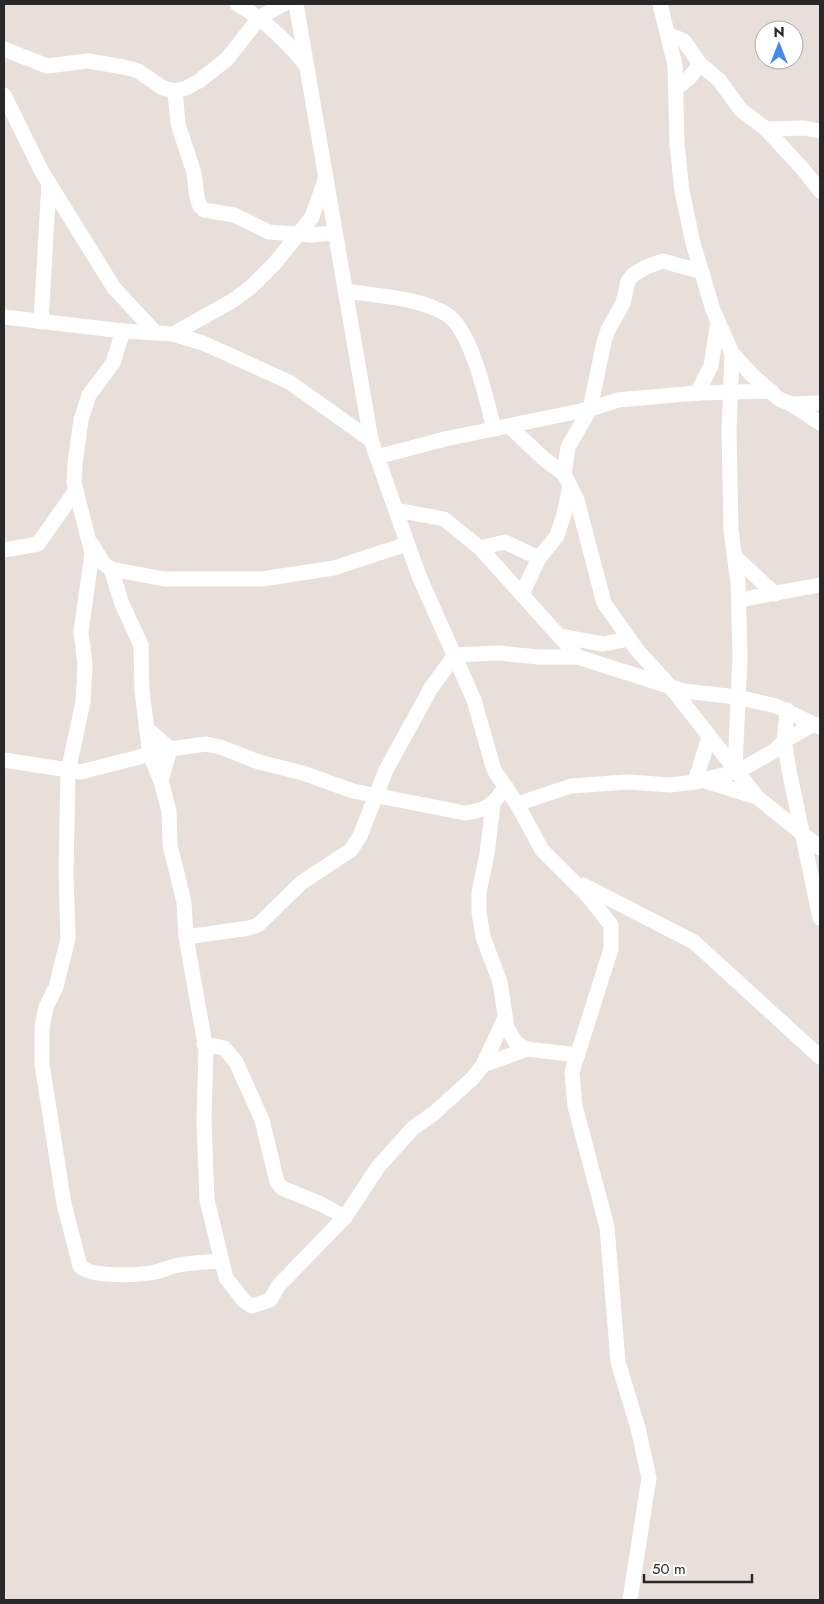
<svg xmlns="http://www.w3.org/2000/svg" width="824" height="1604" viewBox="0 0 824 1604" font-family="Jost,sans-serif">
<rect width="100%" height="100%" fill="#e9dfda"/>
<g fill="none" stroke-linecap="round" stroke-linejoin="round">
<g stroke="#fff" stroke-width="15">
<path d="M237,4C265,20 286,40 306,65"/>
<path d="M296,4L371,440L419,576L474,700L494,770L517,804L542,850L588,896L611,925V949L572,1072L575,1106L607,1227L618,1362L638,1428L649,1478L630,1600"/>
<path d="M660,4L675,65L677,144L682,191L693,243L713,310L732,353L752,375L779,399L791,404L820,403"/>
<path d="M668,34L684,41L700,64L719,80L741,110L766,129L802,168L820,191"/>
<path d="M4,49L47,66L88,61L124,67L138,71L163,88L175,91L186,88L199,81L227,59L260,17L284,4"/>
<path d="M677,88L690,77L700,64"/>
<path d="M175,91L178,124L194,173L197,198L200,206L204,210L234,215L269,232L311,235L335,233"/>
<path d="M4,95L42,172L114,288L155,332"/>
<path d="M766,129L804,128L820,131"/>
<path d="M345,291C378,296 417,297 446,314C471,328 487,401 494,429"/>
<path d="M4,317L123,331L173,334L203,343L289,382L371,440"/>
<path d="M41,322L49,183"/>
<path d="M123,331L113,363L89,395L81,420L75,464L74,483L92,553L81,632L85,665L83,702L68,772L66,872L68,939L56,987L46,1007L42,1028V1064L64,1204L80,1266C92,1278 140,1275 156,1272C164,1270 171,1266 179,1265C193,1262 208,1262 222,1261"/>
<path d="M173,334L232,301L250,288L275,263L312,217L325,180"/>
<path d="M732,353L729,430L731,530L738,583L740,657L735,767"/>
<path d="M697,393L711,366L718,321"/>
<path d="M791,404L820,423"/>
<path d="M509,426L543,458L564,474L577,500L604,603L637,650L670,686L757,797L820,848"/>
<path d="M377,457L445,439L590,409L618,400L697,393L771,391"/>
<path d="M564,474L568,447L590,409L604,342L608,330L623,303L628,281L633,275L646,267L663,261L702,272"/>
<path d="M396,510L444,519L480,548L578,657"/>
<path d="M91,543L104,564L111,569L164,579H262L334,568L407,544"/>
<path d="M480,548L505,542L539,558"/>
<path d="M4,550L38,544L76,490"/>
<path d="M734,556L775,594"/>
<path d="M111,569L122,604L141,645L142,691L150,755L161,781L169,811L170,845L184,902L186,937L206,1050L204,1119L207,1200L226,1278L244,1301L252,1306L270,1300L279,1285L345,1217L378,1167L413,1128L433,1114L473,1078L483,1065L505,1018"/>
<path d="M522,594L539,558L557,536L564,514L570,486"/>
<path d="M739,600L820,585"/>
<path d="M559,636L603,644L629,639"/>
<path d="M787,710L784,741L790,775L820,918"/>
<path d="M146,728L170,749L161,781"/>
<path d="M4,760L81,772L170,749L206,744L220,747L259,762L303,773L353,791L465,813C488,810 492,805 506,787"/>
<path d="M702,780L757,797"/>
<path d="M695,782L709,737"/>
<path d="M493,804L487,854L479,892V912L483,937L500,982L507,1028L516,1043L527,1049L578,1055"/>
<path d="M517,804L571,786L628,782L670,785L695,782L739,771L774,751L784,741L814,724"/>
<path d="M583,885L694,942L820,1057"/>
<path d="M186,937L249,928L258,925L301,883L351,850L360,836L386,770L431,688L455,655L499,653L538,657H578L684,691L737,697L776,706L820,727"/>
<path d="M204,1044L224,1048L236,1062L262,1120L277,1182L282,1188L321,1204L345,1217"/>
<path d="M483,1065L527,1049"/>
</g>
</g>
<rect width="824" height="1604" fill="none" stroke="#282828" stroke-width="10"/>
<g transform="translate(779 45)"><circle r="24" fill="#ffffff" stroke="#a9a9a9"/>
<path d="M0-4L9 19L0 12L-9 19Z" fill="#448aec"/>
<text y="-8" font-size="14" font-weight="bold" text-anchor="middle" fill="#282828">N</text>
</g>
<path d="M644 1574v8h108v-8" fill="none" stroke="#282828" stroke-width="2.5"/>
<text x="652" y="1574" font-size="15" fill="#282828" stroke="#ffffff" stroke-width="4" paint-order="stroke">50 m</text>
</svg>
